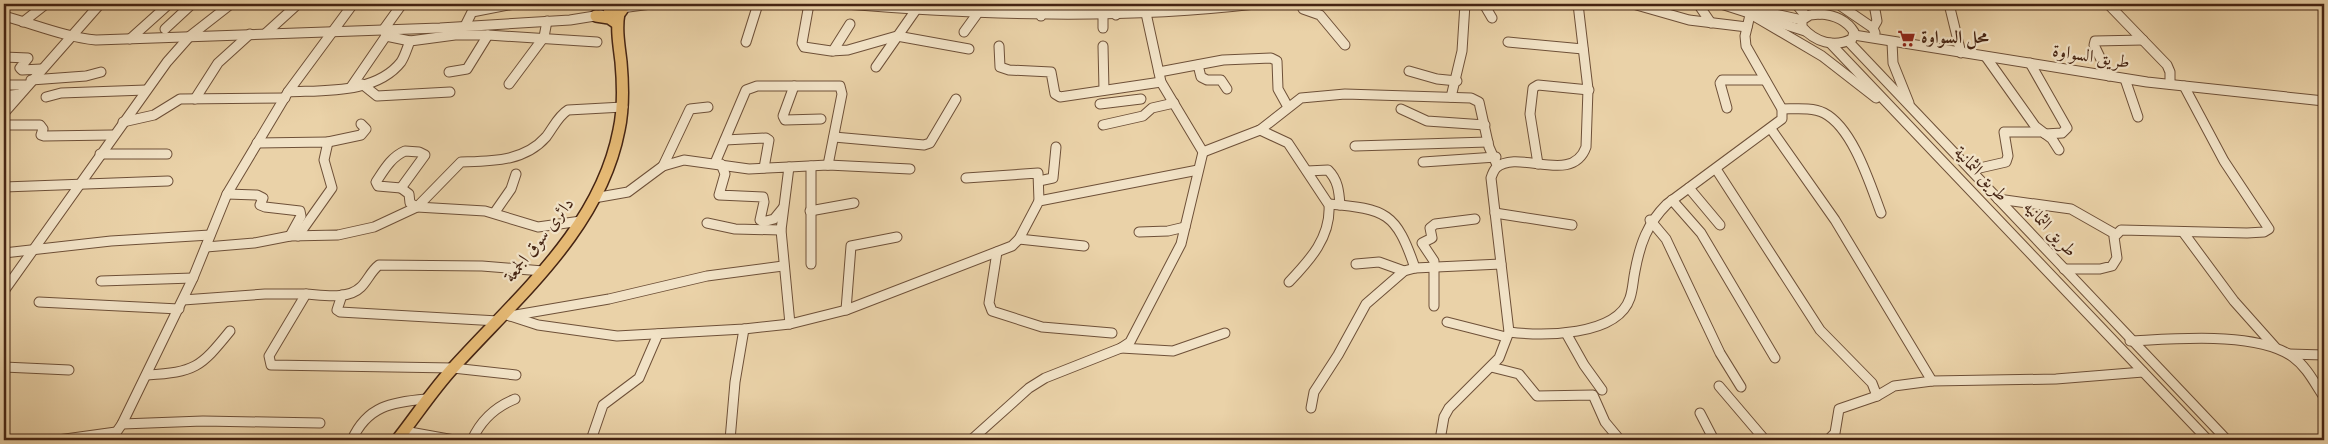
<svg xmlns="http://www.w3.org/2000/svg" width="2328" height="444" viewBox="0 0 2328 444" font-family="'Sorts Mill Goudy',Amiri,serif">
<rect width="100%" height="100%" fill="#ead2a8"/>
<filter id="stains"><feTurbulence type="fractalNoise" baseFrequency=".004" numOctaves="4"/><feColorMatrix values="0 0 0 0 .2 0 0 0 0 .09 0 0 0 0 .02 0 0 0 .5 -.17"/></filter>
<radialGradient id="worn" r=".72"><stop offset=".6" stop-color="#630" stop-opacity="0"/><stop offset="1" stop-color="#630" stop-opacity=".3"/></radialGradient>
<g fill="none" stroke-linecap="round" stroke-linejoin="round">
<defs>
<g id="minor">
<path d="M402,4L384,29L386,36L410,41"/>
<path d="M809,4L802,43L804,47L831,51L848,50L897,36L969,49"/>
<path d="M845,4C982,15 1118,20 1255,4"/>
<path d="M983,4L986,8L997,10"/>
<path d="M1041,4V16"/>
<path d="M1111,4L1116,15"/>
<path d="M1301,4L1303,9L1320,15L1345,45"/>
<path d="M1481,4L1485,6L1492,18"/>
<path d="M1633,4L1689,20L1747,27"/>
<path d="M1698,4L1711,23"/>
<path d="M1721,4L1805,31"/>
<path d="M1796,4L1806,16"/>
<path d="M1811,4L1820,14"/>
<path d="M1838,4L1873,28"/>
<path d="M1874,4L1877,21L1873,28L1875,33"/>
<path d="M1949,4L1961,53"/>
<path d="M2108,4L2167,65L2170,72V84"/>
<path d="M1739,6L1802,20"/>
<path d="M621,8L651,4"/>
<path d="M1820,14C1834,15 1846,19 1854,32L1852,39C1834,48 1815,42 1802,27V20L1810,15Z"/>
<path d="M1103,15V28"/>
<path d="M4,16C34,24 65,37 96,40L440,28L570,20L601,15"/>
<path d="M1754,16L1822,56L1876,98"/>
<path d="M23,22L46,4"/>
<path d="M465,26L472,12L514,4"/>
<path d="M165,29L192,4"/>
<path d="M964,32L977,14"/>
<path d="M266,33L298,4"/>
<path d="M1854,35L2147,82L2324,101"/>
<path d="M130,39L169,4"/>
<path d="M1848,41L2227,440"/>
<path d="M746,42L758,4"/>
<path d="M1508,42L1583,49"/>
<path d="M1892,42L1893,63L1909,103"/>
<path d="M1830,43L2208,440"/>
<path d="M999,46L1000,67L1009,70L1051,72L1055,94L1060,97L1161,82"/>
<path d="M1103,46L1104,90"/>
<path d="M833,51L850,24"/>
<path d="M4,57L28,58L20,68L22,70L41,69"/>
<path d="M1986,57L2035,126L2052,139L2059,150"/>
<path d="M2030,63L2067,128L2062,133L2045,134"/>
<path d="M1198,65L1201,77L1207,80H1221L1227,89"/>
<path d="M876,67L920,4"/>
<path d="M1409,71L1437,79L1457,81"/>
<path d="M449,72L467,69L488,35"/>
<path d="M1159,72L1223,60L1271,58L1277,61L1278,89L1288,107"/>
<path d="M2109,76L2094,45L2095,41L2143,40"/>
<path d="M2125,79L2138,117"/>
<path d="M31,80L86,76L101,72"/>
<path d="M362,84L377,96L450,92"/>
<path d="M509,84L544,37L547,21"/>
<path d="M4,85H28"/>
<path d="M794,86L783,116L785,120L821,119"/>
<path d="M351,87L386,36"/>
<path d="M288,92C324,90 376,94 401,62C405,56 407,48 410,41L455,35H488L597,42"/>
<path d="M4,96L20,94"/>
<path d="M46,97L61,93L146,90"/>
<path d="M1451,97L1462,51L1465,4"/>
<path d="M195,99L218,63L250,34"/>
<path d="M1100,104L1141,99"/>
<path d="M1727,108L1720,83L1722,80H1765"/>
<path d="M1401,109L1427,121L1485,125"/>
<path d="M1782,109C1795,109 1812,107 1824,113C1853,128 1870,184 1881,213"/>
<path d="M4,113L100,4"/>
<path d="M123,122L154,115L180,99L285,98"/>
<path d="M4,125H40L43,129L41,135L44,136L112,135"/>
<path d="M1103,125L1143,116L1152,108L1174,103"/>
<path d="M1771,129L1835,220L1932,381"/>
<path d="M1260,130L1288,143L1329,205C1331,237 1310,260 1289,282"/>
<path d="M834,137L924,145L930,143L956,99"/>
<path d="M725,140L766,138L769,140L764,168"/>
<path d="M328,142L361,135L366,129L361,124"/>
<path d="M257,143L328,142L324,160L332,188L298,236"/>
<path d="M1355,146L1488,142"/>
<path d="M405,151L419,152L425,155L401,188L378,186L376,182C384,170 391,157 405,151Z"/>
<path d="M1203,152L1260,130L1301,98L1345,94L1471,98L1479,102L1489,147L1497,165"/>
<path d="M100,154H167"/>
<path d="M1423,162L1496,157"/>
<path d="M715,163L746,90L757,86H840L842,94L828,165"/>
<path d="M721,164L725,174L719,195L763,197L764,202L760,220L763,222L774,219L783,208"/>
<path d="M1538,164L1530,114L1533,88L1538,85L1589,90"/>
<path d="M663,166L690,109L708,107"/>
<path d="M811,166V264"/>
<path d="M789,167L828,165L910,169"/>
<path d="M1716,169L1820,330L1872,383L1877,396L1839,409L1835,433L1828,440"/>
<path d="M1971,170L2006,162L2008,156L2004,132H2040"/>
<path d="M1307,171L1328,170C1338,180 1339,191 1340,205"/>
<path d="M966,178L1038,173L1039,201"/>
<path d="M1039,181L1053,178L1056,147"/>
<path d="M4,187L168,181"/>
<path d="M401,188L409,194L410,203L417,207L485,211L538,227L581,221"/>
<path d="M1689,188L1720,225"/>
<path d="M227,194L257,195L263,198L260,205L265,207L300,211L301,216L290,236"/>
<path d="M594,198L628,192L663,166L684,160L749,169L789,167L781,230L790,324"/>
<path d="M1998,199L2071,209L2115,234"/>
<path d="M1672,200L1701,233L1775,358"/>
<path d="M1329,204C1386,209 1396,212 1415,268"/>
<path d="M810,211L854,203"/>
<path d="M495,212L511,189L516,174"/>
<path d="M1495,213L1572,225"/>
<path d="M1650,220L1666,239L1720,353L1741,387"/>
<path d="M707,223L735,229L781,230"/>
<path d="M1139,232L1168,231L1185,227"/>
<path d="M2183,232L2234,301L2275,347"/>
<path d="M1019,239L1084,246"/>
<path d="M206,247L254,243L290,236L338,235L374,227L417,207L461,162C491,161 524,162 546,137C553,128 558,116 568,110L623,107"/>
<path d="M997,252L989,303L992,311L1042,327L1112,333"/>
<path d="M4,253L111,241L210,235"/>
<path d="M1356,264L1379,262L1404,271"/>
<path d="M2064,269H2100L2112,266L2117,258L2114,237L2121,230L2247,233L2264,232L2269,229L2224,161L2184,86"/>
<path d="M101,281L193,278"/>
<path d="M4,291L167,62L190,36L231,4"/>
<path d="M342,295L337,310L340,312L498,321"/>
<path d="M183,300L265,294H306"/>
<path d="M39,302L179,309"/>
<path d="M1434,306V261L1422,243L1432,238L1430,228L1435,224L1475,219"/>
<path d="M846,310L851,246L897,237"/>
<path d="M504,314L538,325L617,336L744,329L790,324L846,310L1012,246L1019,239L1039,201L1198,170"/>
<path d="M510,316L609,299L707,276L783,266"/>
<path d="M1447,322L1506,337"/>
<path d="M1509,332C1542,336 1617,337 1630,298C1633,289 1633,280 1635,271C1640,244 1647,224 1667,204L1782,119V109L1746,46L1745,36L1750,15"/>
<path d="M1566,333L1584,365L1602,390"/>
<path d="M2130,341C2174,339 2257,331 2293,357C2307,367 2315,384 2324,397"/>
<path d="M1121,348L1173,351L1225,333"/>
<path d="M2289,354L2324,355"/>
<path d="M4,367L69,370"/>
<path d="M1491,367L1519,374L1537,396L1593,395L1605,422L1620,440"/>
<path d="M147,375C195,372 200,368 230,331"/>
<path d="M516,375L453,368L271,365L269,356L306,294C323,295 348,300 361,287C368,280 371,271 379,265L482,266L543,271"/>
<path d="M1719,386L1765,440"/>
<path d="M1877,396L1894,386L1932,381L2056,379L2143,372"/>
<path d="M1311,408L1314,392L1338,355L1366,304L1404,271L1415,268L1501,264"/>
<path d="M1700,413L1714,440"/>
<path d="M122,424L203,421L320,423"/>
<path d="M404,431L454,440"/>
<path d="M58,440L116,432"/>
<path d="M111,440L122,424L193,278L227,194L288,92L353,4"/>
<path d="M352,440C367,406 392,402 426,399"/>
<path d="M472,440C481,420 495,407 515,399"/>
<path d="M591,440L603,405L639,378L658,334"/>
<path d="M730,440L735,382L744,329"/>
<path d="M971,440L1029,388L1045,378L1121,348L1130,342L1181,244L1203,152L1161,82L1144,4"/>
<path d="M1440,440L1444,417L1449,408L1499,358L1509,332L1491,178C1492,175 1494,170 1496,168C1518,148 1572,186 1586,147L1588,89L1578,4"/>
</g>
<g id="major">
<path d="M618,7L622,10C619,15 614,16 609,13L611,9Z"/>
<path d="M596,16L609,18L615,22"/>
<path d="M397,440C416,416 432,391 453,368C517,297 600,229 619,130C624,107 623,84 621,62C619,45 616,29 619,13"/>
</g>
</defs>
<use href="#minor" stroke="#6e5038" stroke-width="11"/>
<use href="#major" stroke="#452413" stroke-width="14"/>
<use href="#minor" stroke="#f1e2c6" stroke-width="9"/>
<use href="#major" stroke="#e5b974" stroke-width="11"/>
</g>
<defs>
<symbol id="supermarket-bare" viewBox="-9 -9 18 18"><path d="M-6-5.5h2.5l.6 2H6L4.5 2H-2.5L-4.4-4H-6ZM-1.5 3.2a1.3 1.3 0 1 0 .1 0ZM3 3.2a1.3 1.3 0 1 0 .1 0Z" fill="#8f2418" stroke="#f1e2c6" stroke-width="2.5" paint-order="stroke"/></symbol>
</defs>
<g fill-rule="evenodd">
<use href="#supermarket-bare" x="1894" y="26" width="25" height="25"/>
</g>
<g text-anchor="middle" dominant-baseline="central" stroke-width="4.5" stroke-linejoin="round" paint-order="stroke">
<g font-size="18" font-weight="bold" fill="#452413" stroke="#f1e2c6" text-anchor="start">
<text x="1921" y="39">محل السواوة</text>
</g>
<g font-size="18" fill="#452413" stroke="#f1e2c6">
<text transform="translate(2091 58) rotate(9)">طريق السواوة</text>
<text transform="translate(1980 175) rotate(46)">طريق الثمانية</text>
<text transform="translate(2049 230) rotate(47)">طريق الثمانيه</text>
<text transform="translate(540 241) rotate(-52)">دائرى سوق الجمعة</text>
</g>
</g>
<rect width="2328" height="444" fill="none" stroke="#ead2a8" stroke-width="20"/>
<rect x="5" y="5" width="2318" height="434" fill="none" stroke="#452413" stroke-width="2.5"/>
<rect x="10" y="10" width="2308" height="424" fill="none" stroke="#452413"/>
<rect width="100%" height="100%" filter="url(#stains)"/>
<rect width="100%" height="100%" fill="url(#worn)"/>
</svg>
